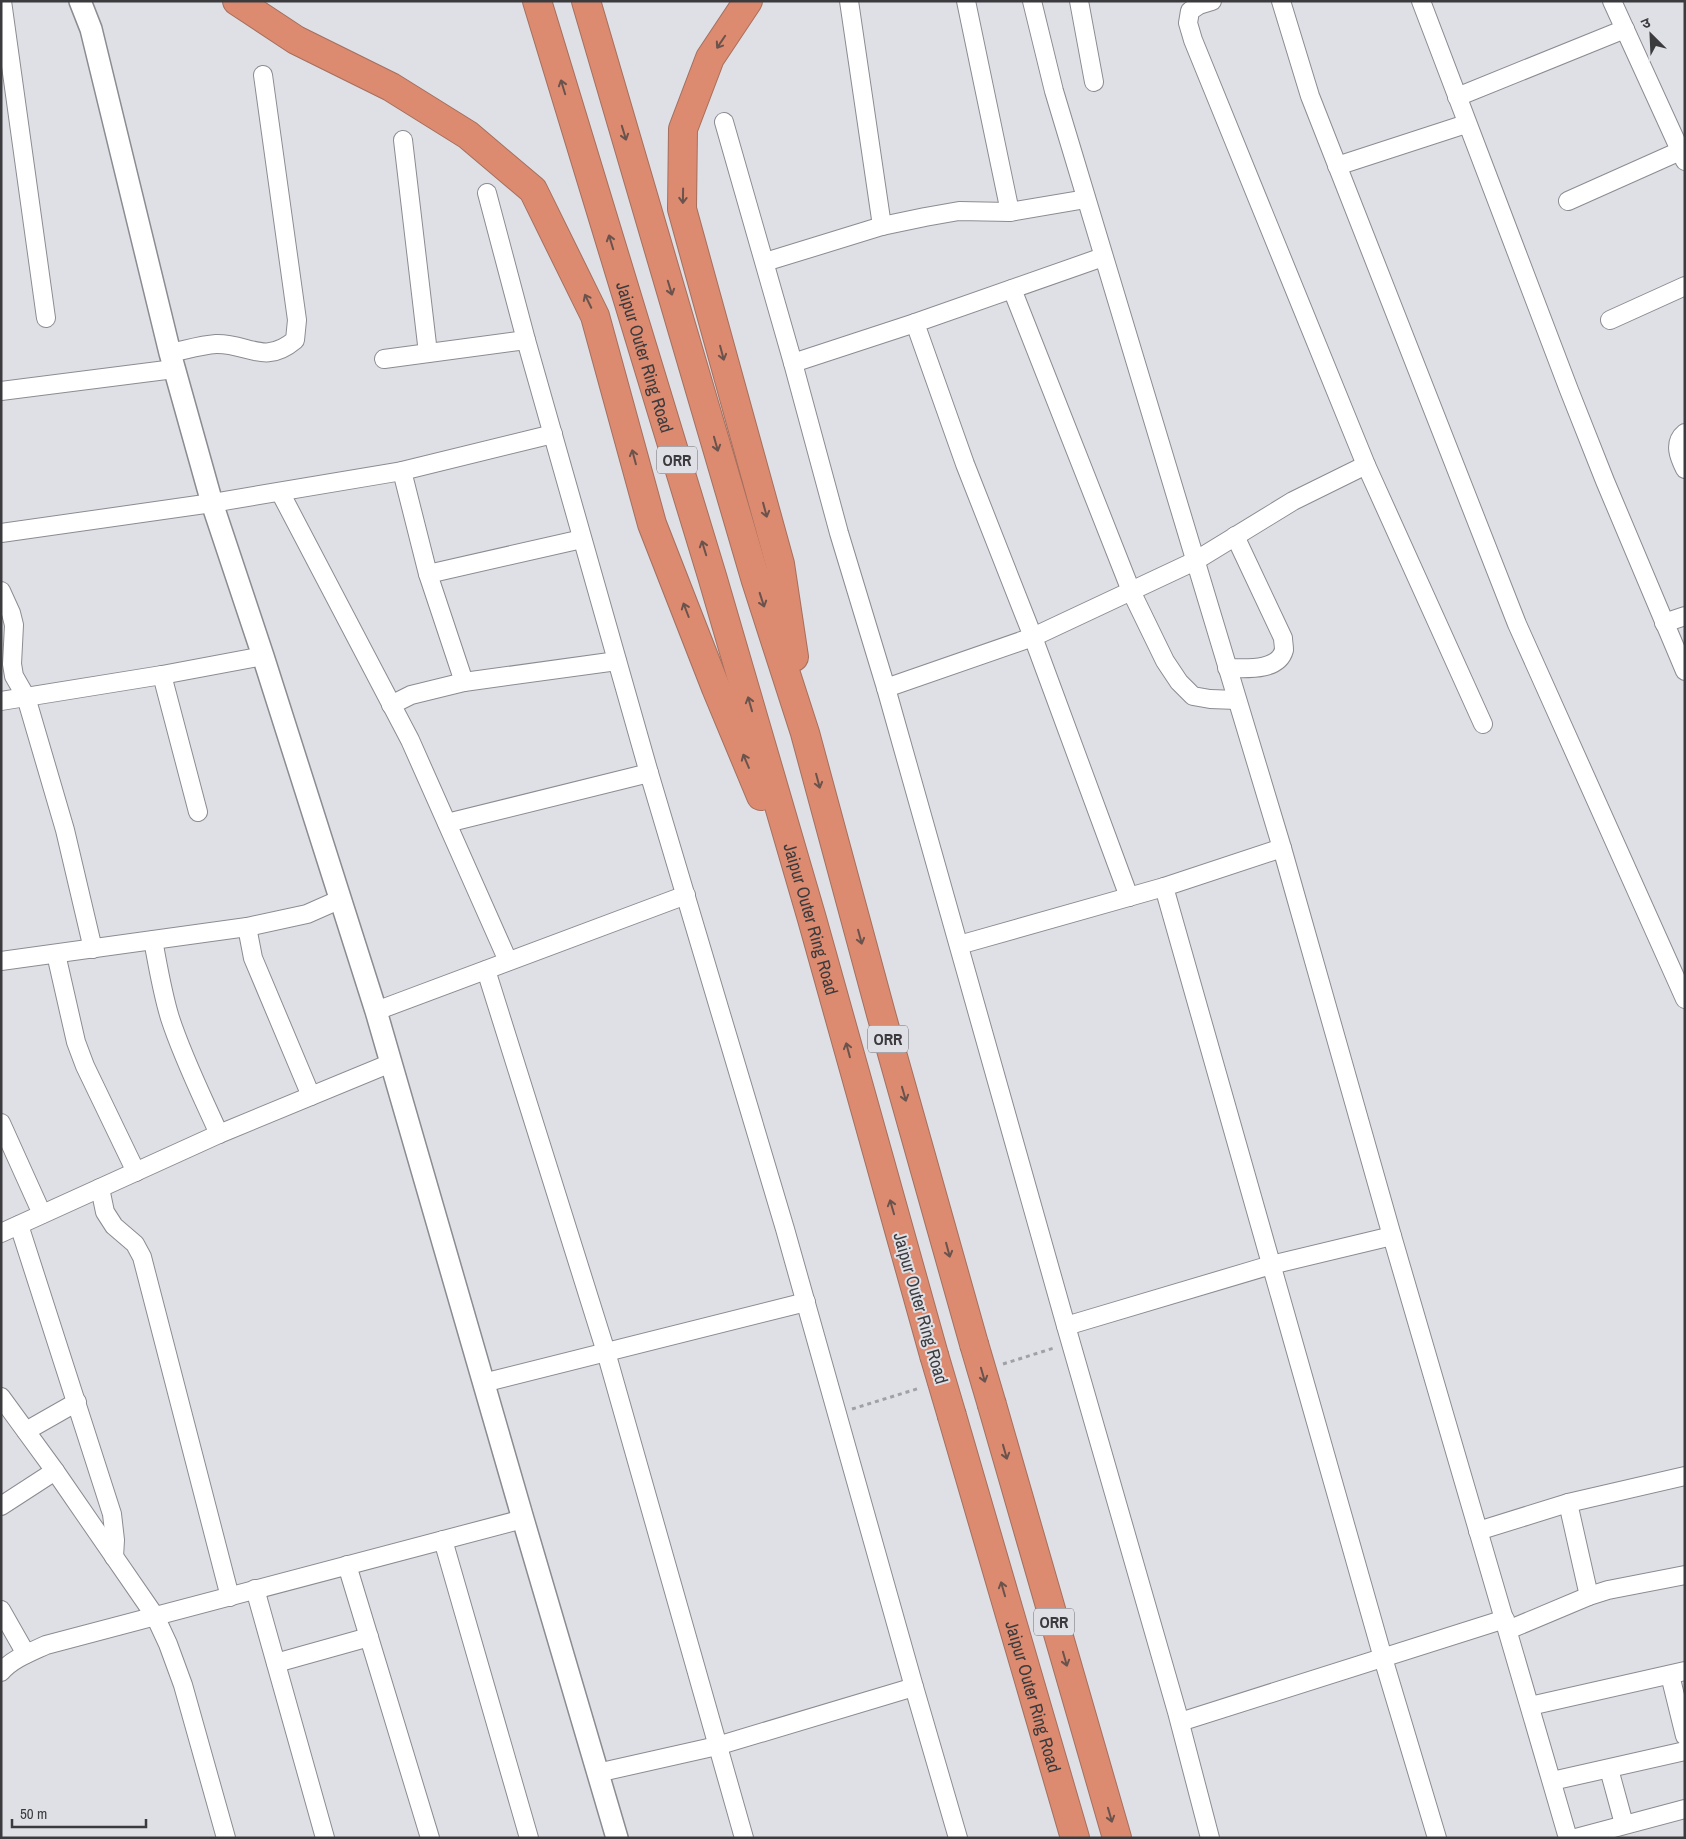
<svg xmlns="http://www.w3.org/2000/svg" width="1686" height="1839" viewBox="0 0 1686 1839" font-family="'Archivo Narrow','Noto Sans Devanagari',sans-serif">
<rect width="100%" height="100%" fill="#dfe0e6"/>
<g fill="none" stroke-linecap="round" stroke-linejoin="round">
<defs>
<g id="minor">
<path d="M2,1L46,318"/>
<path d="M849,1L882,226"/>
<path d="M966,1L1010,212L1086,199"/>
<path d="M1032,1L1054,91L1282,848L1392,1236L1568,1838"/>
<path d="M1079,1L1094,82"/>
<path d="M1212,1L1199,5L1190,11L1188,23L1193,40L1366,465L1483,724"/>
<path d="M1281,1L1310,96L1517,624L1685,999"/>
<path d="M1421,1L1569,390L1605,481L1685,671"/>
<path d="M1612,1L1685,161"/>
<path d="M1457,97L1625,29"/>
<path d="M724,122L793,363L839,533L886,688L1066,1326L1177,1712L1210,1838"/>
<path d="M403,140L428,353"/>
<path d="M1337,166L1466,124"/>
<path d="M487,193L526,340L649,773L785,1229L914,1687L958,1838"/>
<path d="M1568,201L1680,151"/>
<path d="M1103,257L915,323L965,464L1033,637L1129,897"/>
<path d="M765,262L882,226L925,217L959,211L1010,212"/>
<path d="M1012,289L1131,591L1165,661L1179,682L1193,696L1210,699L1237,700"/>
<path d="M1610,320L1685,286"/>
<path d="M170,353C185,350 201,345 216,344C248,343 264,366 295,340L297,320L263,75"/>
<path d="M384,359L526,340"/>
<path d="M793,363L915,323"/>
<path d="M1,391L174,369"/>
<path d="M1685,433C1673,443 1679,457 1685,469"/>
<path d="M402,471L428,574L464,682"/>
<path d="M280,492L410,740L508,961"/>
<path d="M1,533L212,503L402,471L553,434"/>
<path d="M428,574L582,539"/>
<path d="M1,591L11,613L14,625L12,664L14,676L26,697L65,830L93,949"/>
<path d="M1664,623L1685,616"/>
<path d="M1227,668C1244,668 1278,672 1284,650C1284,646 1283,641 1283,638L1235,536"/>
<path d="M162,675L198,812"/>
<path d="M886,688L1033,637L1195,561L1293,501L1366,465"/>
<path d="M1,701L162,675L263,656"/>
<path d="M391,705L411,695L464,682L617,661"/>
<path d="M447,823L649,773"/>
<path d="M1282,848L1164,887L1383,1658L1437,1838"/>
<path d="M247,927L253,958L311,1096"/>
<path d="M153,940C158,966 162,992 170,1018C183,1058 202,1096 219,1134"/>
<path d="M959,945L1164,887"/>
<path d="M56,954L76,1042L85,1066L136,1172"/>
<path d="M1,961L247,927L307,914L341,899"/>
<path d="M486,970L606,1352L744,1838"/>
<path d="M376,1011L686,895"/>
<path d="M1,1123L42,1214"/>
<path d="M100,1188L105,1212L114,1226L135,1244L142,1257L230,1597"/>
<path d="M19,1225L112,1514L115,1540L114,1557"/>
<path d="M1,1233L219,1134L391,1063"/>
<path d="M1066,1326L1271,1265L1392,1236"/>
<path d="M483,1383L806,1302"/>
<path d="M1,1397L55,1471L155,1616L168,1644L183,1685L226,1838"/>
<path d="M26,1431L77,1402"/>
<path d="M1568,1503L1589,1596"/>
<path d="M1,1506L55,1471"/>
<path d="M1478,1531L1568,1503L1685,1476"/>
<path d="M443,1540L529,1838"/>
<path d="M347,1565L430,1838"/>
<path d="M255,1589L325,1838"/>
<path d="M1,1610L26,1654"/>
<path d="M1508,1630L1589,1596L1608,1590L1685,1575"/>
<path d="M276,1663L369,1637"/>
<path d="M1,1672C12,1659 31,1652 46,1645L523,1519"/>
<path d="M1670,1675L1685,1736"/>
<path d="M1530,1706L1685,1671"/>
<path d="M1180,1722L1505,1619"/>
<path d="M1609,1769L1624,1824"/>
<path d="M597,1773L717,1746L914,1687"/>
<path d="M1552,1781L1685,1751"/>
<path d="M1576,1838L1685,1809"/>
</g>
<path id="tertiary" d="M80,1L91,29L170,353L212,503L263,656L376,1011L523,1519L617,1838"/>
<g id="motorway">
<path d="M237,1L296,40L391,87L468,135L533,190L595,316L652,524L716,688L761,796"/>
<path id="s1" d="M537,1L712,576L812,919L934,1355"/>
<path d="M586,1L756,581L805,733L881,1014L974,1344"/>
<path d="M748,1L710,58L683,129L682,209L780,564L794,657"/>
<path d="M992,1405L1117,1838"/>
<path id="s2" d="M952,1416L1075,1838"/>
</g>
</defs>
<use href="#minor" stroke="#8b8c91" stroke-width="20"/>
<use href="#tertiary" stroke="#8b8c91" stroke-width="24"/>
<use href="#motorway" stroke="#a46f5e" stroke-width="30"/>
<g stroke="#a0a1a6" stroke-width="3" stroke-dasharray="4 4" stroke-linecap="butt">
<path d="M1003,1364L1054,1348"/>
<path d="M852,1409L920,1388"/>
</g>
<use href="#minor" stroke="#fff" stroke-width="18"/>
<use href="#tertiary" stroke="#fff" stroke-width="21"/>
<use href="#motorway" stroke="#dc8b70" stroke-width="28"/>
<defs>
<g id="motorway-bridge">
<path d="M974,1344L992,1405"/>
<path d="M934,1355L952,1416"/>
</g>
</defs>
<use href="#motorway-bridge" stroke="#a46f5e" stroke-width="30" stroke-linecap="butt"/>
<use href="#motorway-bridge" stroke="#dc8b70" stroke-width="28"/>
</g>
<defs><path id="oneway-shaft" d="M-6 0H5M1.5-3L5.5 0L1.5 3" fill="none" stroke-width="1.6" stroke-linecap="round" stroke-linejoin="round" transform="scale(1.25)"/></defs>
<g stroke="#6b534d">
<use href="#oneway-shaft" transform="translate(721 42) rotate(124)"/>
<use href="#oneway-shaft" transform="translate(563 87) rotate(-107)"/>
<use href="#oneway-shaft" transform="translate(624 133) rotate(73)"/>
<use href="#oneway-shaft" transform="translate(683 196) rotate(91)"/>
<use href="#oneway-shaft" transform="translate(611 242) rotate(-107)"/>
<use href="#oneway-shaft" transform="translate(670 288) rotate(73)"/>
<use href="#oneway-shaft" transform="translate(588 301) rotate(-116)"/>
<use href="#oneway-shaft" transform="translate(722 353) rotate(75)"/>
<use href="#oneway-shaft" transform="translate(716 444) rotate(74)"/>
<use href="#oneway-shaft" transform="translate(634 457) rotate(-105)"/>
<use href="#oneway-shaft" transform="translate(765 510) rotate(75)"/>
<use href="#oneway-shaft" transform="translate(704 548) rotate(-107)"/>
<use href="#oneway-shaft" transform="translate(762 600) rotate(72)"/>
<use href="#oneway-shaft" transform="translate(686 610) rotate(-111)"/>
<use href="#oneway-shaft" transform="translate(750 704) rotate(-106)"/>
<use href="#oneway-shaft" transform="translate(746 761) rotate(-113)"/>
<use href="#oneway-shaft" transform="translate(818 781) rotate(75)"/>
<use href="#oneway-shaft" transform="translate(860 937) rotate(75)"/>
<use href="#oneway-shaft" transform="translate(848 1050) rotate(-105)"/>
<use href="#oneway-shaft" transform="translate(904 1094) rotate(74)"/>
<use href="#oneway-shaft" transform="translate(892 1207) rotate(-106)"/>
<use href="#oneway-shaft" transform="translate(948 1250) rotate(75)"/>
<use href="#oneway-shaft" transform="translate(983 1375) rotate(74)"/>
<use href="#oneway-shaft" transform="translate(1005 1452) rotate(74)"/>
<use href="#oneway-shaft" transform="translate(1003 1589) rotate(-106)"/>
<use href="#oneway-shaft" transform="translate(1065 1659) rotate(74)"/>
<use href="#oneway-shaft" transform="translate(1110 1815) rotate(74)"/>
</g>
<g text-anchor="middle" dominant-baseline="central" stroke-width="4" stroke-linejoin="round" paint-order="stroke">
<g fill="#dfe0e6" stroke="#6c6c70" stroke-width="1">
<rect x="657" y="446.5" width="40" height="27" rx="4"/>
<rect x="868" y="1025.5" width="40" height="27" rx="4"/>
<rect x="1034" y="1608.5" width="40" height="27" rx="4"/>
</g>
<g font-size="16" font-weight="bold" fill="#3b3b3e">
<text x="677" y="460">ORR</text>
<text x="888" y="1039">ORR</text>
<text x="1054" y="1622">ORR</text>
</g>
<g font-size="18" fill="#3b3b3e" stroke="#dfe0e6">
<text stroke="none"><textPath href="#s1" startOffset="372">Jaipur Outer Ring Road</textPath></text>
<text stroke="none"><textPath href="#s1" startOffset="958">Jaipur Outer Ring Road</textPath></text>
<text transform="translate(921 1308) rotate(74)">Jaipur Outer Ring Road</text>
<text stroke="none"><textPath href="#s2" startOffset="292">Jaipur Outer Ring Road</textPath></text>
</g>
</g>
<rect width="1686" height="1839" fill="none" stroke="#3b3b3e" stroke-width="5"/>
<g transform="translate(1651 35) rotate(336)" stroke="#dfe0e6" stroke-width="4" paint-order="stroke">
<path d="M0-4L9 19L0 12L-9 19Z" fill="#3b3b3e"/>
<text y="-8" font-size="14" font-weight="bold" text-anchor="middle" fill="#3b3b3e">उ</text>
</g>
<path d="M12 1819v8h134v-8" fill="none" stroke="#3b3b3e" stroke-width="2.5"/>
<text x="20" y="1819" font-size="15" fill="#3b3b3e" stroke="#dfe0e6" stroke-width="4" paint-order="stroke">50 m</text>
</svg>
